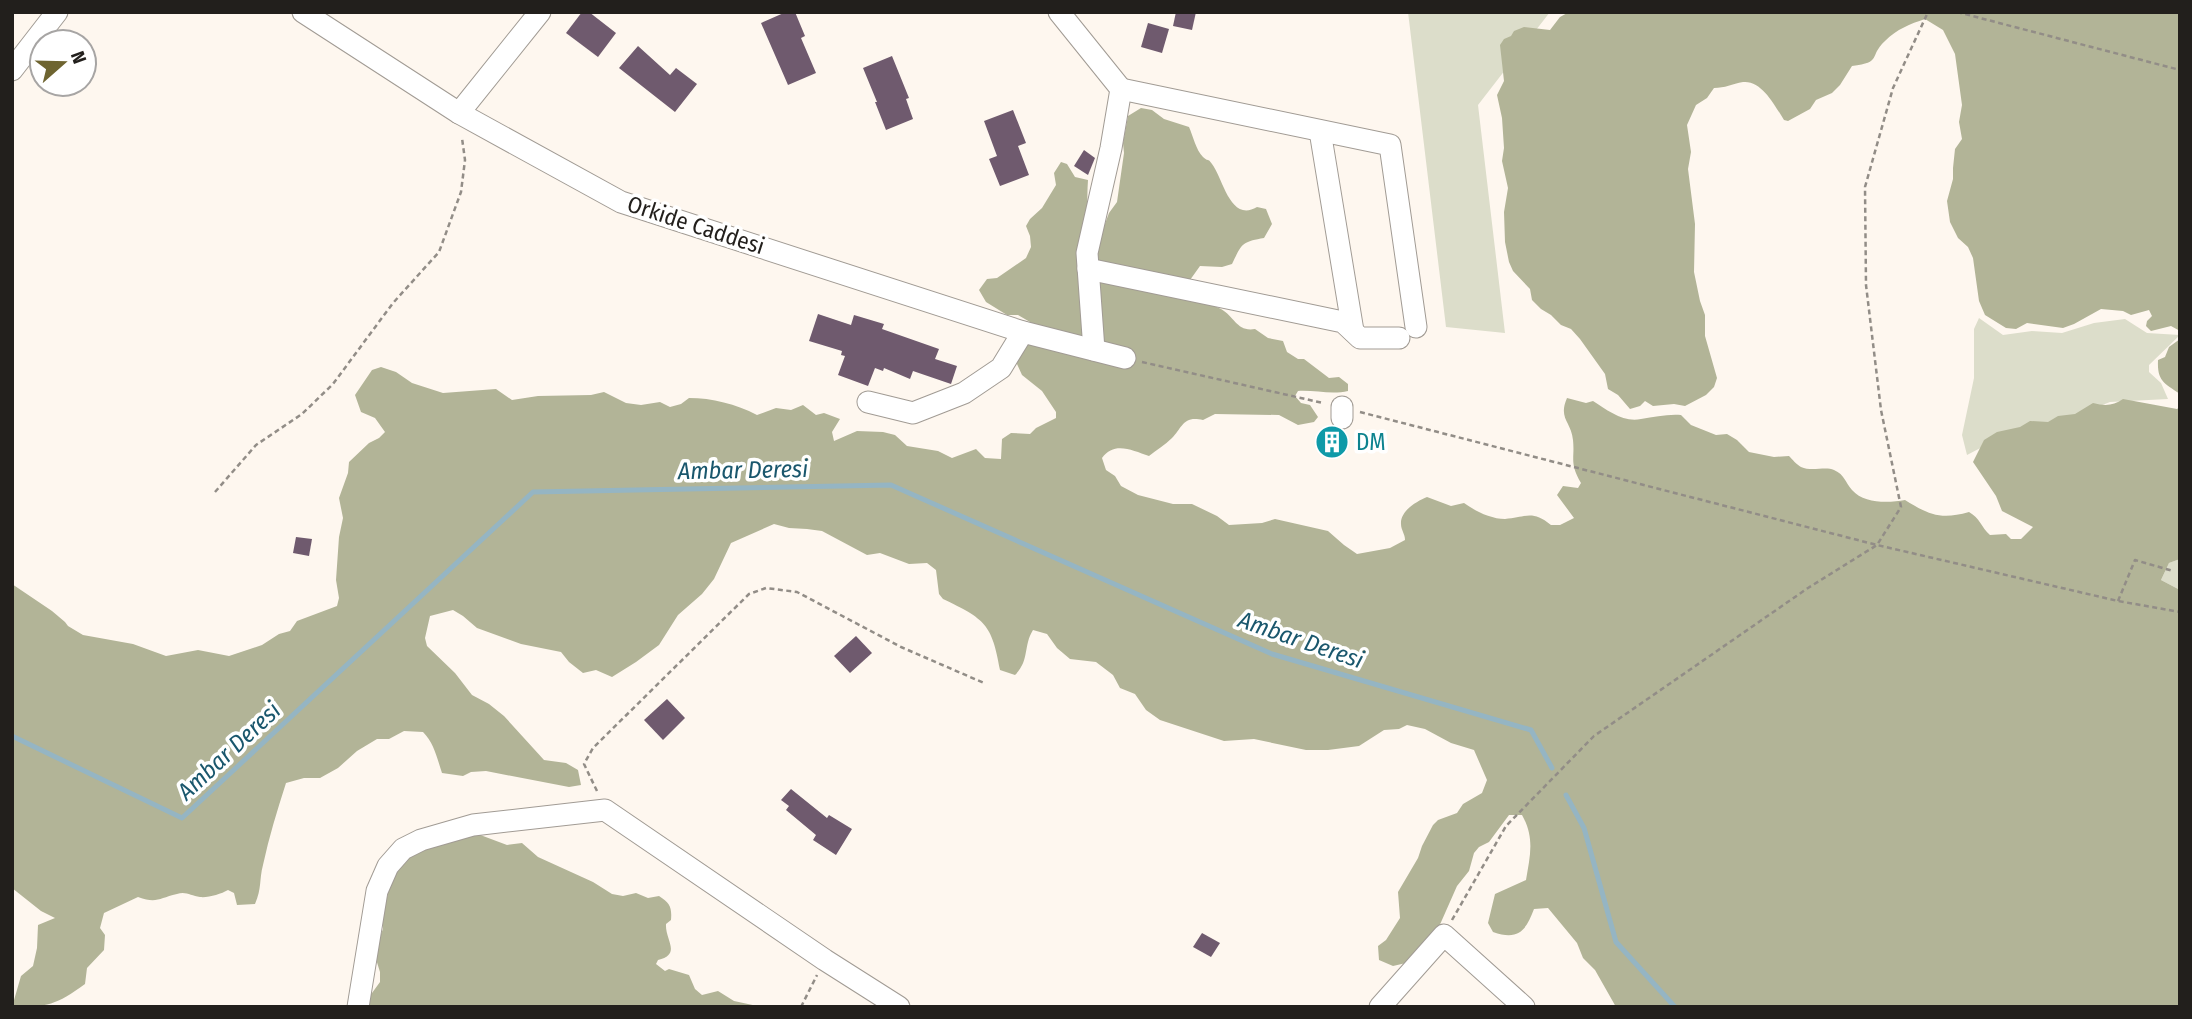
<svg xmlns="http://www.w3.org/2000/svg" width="2192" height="1019" viewBox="0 0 2192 1019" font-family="'Fira Sans Condensed',sans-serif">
<rect width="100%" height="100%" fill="#fef7ef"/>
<g fill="#dcddca">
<path d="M1408,12H1550L1478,105L1505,333L1446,327Z"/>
<path d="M1979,318L2003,335L2032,331L2062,333L2094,323L2125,319L2147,333L2180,335L2149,365V372L2161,383L2168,399L2110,402L2069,418L2009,433L1967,455L1962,435L1974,378V329Z"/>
<path d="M2180,559V590L2161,580L2169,563Z"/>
</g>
<g fill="#b2b497">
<path d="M1569,12H2180V331L2171,326L2151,331L2146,326L2147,321L2152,316L2149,310L2131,315L2123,311L2101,309L2074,324L2063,328L2027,323L2016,329L2006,328L1985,315L1979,301L1973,258L1968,247L1958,238L1950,222L1947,201L1953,179V168L1955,149L1962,139L1959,122L1962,105L1955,54L1943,30L1925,19C1910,24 1897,29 1885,41C1868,57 1883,62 1852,66L1840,85L1832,93L1816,100L1810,109L1788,121L1784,120C1775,106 1762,80 1743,82C1732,84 1725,88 1714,88L1707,98L1696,105L1687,125L1691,152L1688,169L1695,224L1694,272L1700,301L1705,315V336L1717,378L1714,387L1706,395L1685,406L1674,404L1653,406L1645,401L1640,406L1630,409L1618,395L1608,389L1605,374L1580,339L1571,329L1561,325L1551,315L1541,309L1532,300L1530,289L1513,271L1509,262L1505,242L1504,212L1508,188L1502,161L1504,148L1502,118L1497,95L1504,81L1500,45L1504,39L1511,36L1514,31L1524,27L1550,30L1560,17Z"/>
<path d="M1141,108L1152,110L1164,119L1189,127C1193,136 1196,150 1203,157C1210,163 1207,157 1212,164C1223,178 1230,223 1257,207L1266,209L1272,224L1264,238C1242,242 1242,243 1232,264L1222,267L1200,266L1190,280L1197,302C1205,304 1214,305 1221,309C1235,317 1237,332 1255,329L1268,338L1283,341L1287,352L1298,359H1304L1329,378L1339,377L1348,384V391C1332,395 1315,390 1298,391L1295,396L1301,403L1310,405L1318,417L1314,422L1298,425L1279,415L1215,414L1203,420C1183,415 1182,428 1172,438C1165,445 1156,450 1149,456C1132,450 1114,441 1102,458L1106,470L1115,476L1121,486L1138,495L1173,504H1192L1217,516L1229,525L1262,523L1275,519L1328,531L1344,545L1357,554L1390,548L1405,540C1405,534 1401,530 1401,524C1400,511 1417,501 1427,497L1451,506L1464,503C1475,511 1491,519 1505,519C1527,517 1532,510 1551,525H1560L1574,518L1557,495L1563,486L1578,488L1581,483C1569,462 1575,459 1573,440C1571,421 1558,419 1567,398L1586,403L1593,401C1607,410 1624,423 1641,419C1655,417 1667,414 1681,415L1691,425L1716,435L1727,434L1737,440L1749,452L1774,457L1789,456C1792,459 1797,465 1801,467C1812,472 1825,466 1834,470C1845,475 1845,482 1852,490C1864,504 1889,503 1905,500C1929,515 1941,520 1969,512C1980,518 1981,527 1990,535L2006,534L2011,539H2021L2033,527L2002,511L1996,496L1973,462L1984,440L1997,432L2020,427L2030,421L2048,422L2058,416L2075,414L2093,403C2105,406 2113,406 2123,399L2177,409L2180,407V559L2169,563L2161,580L2180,590V1007H1616L1595,970L1583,958L1577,943L1548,908L1534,909C1526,930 1519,941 1493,932L1488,923L1495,894L1526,880C1530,856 1535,838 1522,815H1509L1489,842L1479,847L1474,853L1469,871L1457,886L1438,929L1406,963L1393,966L1379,960L1378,946L1386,940L1400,918L1398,892L1418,858L1422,846L1433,825L1438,820L1457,813L1463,804L1482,793L1487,780L1474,750L1451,743L1425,729L1407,725L1399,729L1384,730L1359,746L1328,750H1306L1254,739L1224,741L1160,720L1146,710L1135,694L1120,688L1113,675L1096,662L1070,659L1057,648L1047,634L1033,630C1023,646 1030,660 1015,675L1000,670C992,624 985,619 943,599L939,594L936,570L927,563L909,564L880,553L867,555L822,531L807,529L789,528L774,524L731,543L714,579L702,594L678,615L659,645L636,662L612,677L596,670L583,673L569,662L561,652L521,644L477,628L463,616L453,610L430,616L425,638L427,646L455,673L472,695L489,704L504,716L544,760L566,763L578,770L581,785L569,787L486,771L471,772L463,776L442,773C437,758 434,743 423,732L404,731L389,739H377L357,751L338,768L320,778H304L286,783C277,811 269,837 263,865C259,880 262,888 255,904L237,905L234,893L228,890C221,894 208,898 200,897C191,896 186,891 177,894C159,898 157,904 138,897L104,913L100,928L105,935L104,950L87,968L85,984C56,1005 48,1007 12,1007L21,976L33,966L37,948L38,925L55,918L41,911L12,888V584L52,611L65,622L68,626L83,635L133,644L166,656L198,650L229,656L262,645L279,634L290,631L297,621L337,606L339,598L336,580L339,537L343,518L339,498L348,473L349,462L369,443L379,438L385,432L375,418L361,412L355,395L372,370L381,367L396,372L412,383L443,393L496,389L512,400L538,396L591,395L604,392L626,403L641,405L660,402L670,407L681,404L689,398C712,398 736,404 757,415L776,408L791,410L803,405L816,415L824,413L840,419L832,432L834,441L857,431L883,432L895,435L907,446L938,451L952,458L976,449L985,458L1001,459L1002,439L1011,433L1030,434L1036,428L1056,418V412L1042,391L1022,375L1017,364L1018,352L1040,333L1030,322L1018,315H1007L986,302L979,290L987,279L997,278L1026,258L1031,247L1030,236L1026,226L1030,219L1042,208L1056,185L1054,173L1061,162L1067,164L1075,177L1088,180C1087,198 1085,220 1103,229L1109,213L1117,202L1124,153L1123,143L1128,116Z"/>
<path d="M2180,339V394C2164,383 2157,381 2158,360L2165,357L2169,347Z"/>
<path d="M475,833L507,845L522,843L538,857L593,882L612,894L623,896L636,893L648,898L659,896C670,903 672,907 671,920L666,924C665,940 682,954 658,960L656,964L665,971L669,969L689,975L695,989L702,995L718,991L734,1001L762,1007H364L366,998L372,993L380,982V972L375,956V949L383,929L382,916L395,867L407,860L414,852Z"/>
</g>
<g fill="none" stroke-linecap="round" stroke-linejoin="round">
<g stroke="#95b5c3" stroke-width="5">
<path d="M12,736L182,818L533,492L891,485L1272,654L1531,730L1552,768"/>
<path d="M1566,795L1584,828L1616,942L1675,1007"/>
</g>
</g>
<g fill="#6f5a6e">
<path d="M582,12H589L616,33L598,57L566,33Z"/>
<path d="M786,12H795L805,36L801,38L816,73L788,85L761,23Z"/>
<path d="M1176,12H1196L1192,30L1173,26Z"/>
<path d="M1148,23L1169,29L1162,53L1141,47Z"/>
<path d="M638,46L670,75L676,68L697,84L675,112L619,68Z"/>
<path d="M892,56L909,98L906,99L913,119L886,130L875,102H877L863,68Z"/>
<path d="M1013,110L1026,143L1018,146L1029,175L1000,186L989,159L997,156L984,121Z"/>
<path d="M1084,150L1095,158L1088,175L1074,166Z"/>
<path d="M818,314L851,325L854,315L884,324L882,329L939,349L935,359L957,366L951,384L913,371L910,379L884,368L883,371L875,368L868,386L838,375L845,356L841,355L842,351L809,341Z"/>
<path d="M296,537L312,539L309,556L293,553Z"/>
<path d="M856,636L872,653L850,673L834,656Z"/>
<path d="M667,699L685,718L663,740L644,720Z"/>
<path d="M791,789L827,818L829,815L852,829L836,855L813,840L816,835L786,810L789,806L781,800Z"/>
<path d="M1202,933L1220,943L1211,957L1193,947Z"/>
</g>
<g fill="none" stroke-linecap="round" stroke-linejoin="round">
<defs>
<g id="minor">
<path d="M303,12L459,113L621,202L1023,332L1125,358"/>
<path d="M1059,12L1121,89L1111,148L1087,253L1094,350"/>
<path d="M12,70L57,12"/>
<path d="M1121,89L1390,145L1416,327"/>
<path d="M459,113L540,12"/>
<path d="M1320,131L1353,331"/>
<path d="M1088,269L1343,322L1360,338H1399"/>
<path d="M868,402L913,413L964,393L1001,368L1023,332"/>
<path d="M1342,418V407"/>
<path d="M358,1007L377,891L388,866L403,849L421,840L473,825L605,810L825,960L899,1007"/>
<path d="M1380,1007L1444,935L1524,1007"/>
</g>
</defs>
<use href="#minor" stroke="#a19b94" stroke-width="23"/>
<g stroke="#928d87" stroke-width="2.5" stroke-dasharray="5 3.5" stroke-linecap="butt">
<path d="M1957,12L2180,70"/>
<path d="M1142,362L1323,403"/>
<path d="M1360,412L1877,545L2118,601L2180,612"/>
<path d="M215,492L256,445L302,414L333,384L393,303L439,252L461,192L465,160L462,138"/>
<path d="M2118,601L2135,560L2173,571"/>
<path d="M597,791L584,764L593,748L749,594L766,588L797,592L901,647L984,683"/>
<path d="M1452,920L1506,826L1594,736L1808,588L1877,545L1901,507L1881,410L1866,285L1865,187L1893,88L1928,12"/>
<path d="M801,1007L817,975"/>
</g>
<use href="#minor" stroke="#fff" stroke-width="21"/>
</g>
<defs>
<symbol id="building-disc" viewBox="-11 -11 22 22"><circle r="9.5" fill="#0f9aa8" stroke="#fff"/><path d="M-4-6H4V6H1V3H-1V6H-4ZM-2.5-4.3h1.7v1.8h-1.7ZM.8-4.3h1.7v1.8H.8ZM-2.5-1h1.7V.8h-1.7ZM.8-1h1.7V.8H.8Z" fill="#fff"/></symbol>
</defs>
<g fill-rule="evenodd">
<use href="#building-disc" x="1313" y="423" width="38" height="38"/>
</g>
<g text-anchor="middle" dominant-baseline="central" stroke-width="7" stroke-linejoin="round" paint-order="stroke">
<g font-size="23" fill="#221f1c" stroke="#fff">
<text transform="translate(696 225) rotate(18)">Orkide Caddesi</text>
</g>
<g font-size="23" fill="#0d838f" stroke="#fff" text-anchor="start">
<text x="1356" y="442">DM</text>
</g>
<g font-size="24" font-style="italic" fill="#1a576d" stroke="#fff">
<text transform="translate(743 470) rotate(-1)">Ambar Deresi</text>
<text transform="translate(1301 640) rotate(19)">Ambar Deresi</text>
<text transform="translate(229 751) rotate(-43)">Ambar Deresi</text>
</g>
</g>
<rect width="2192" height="1019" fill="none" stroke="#221f1c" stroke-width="28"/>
<g transform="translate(63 63) rotate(70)"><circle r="33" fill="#ffffff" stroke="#a7a5a4" stroke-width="2"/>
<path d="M0-5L12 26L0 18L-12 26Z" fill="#6e6430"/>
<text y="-10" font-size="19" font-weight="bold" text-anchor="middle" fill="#221f1c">N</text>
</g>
</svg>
